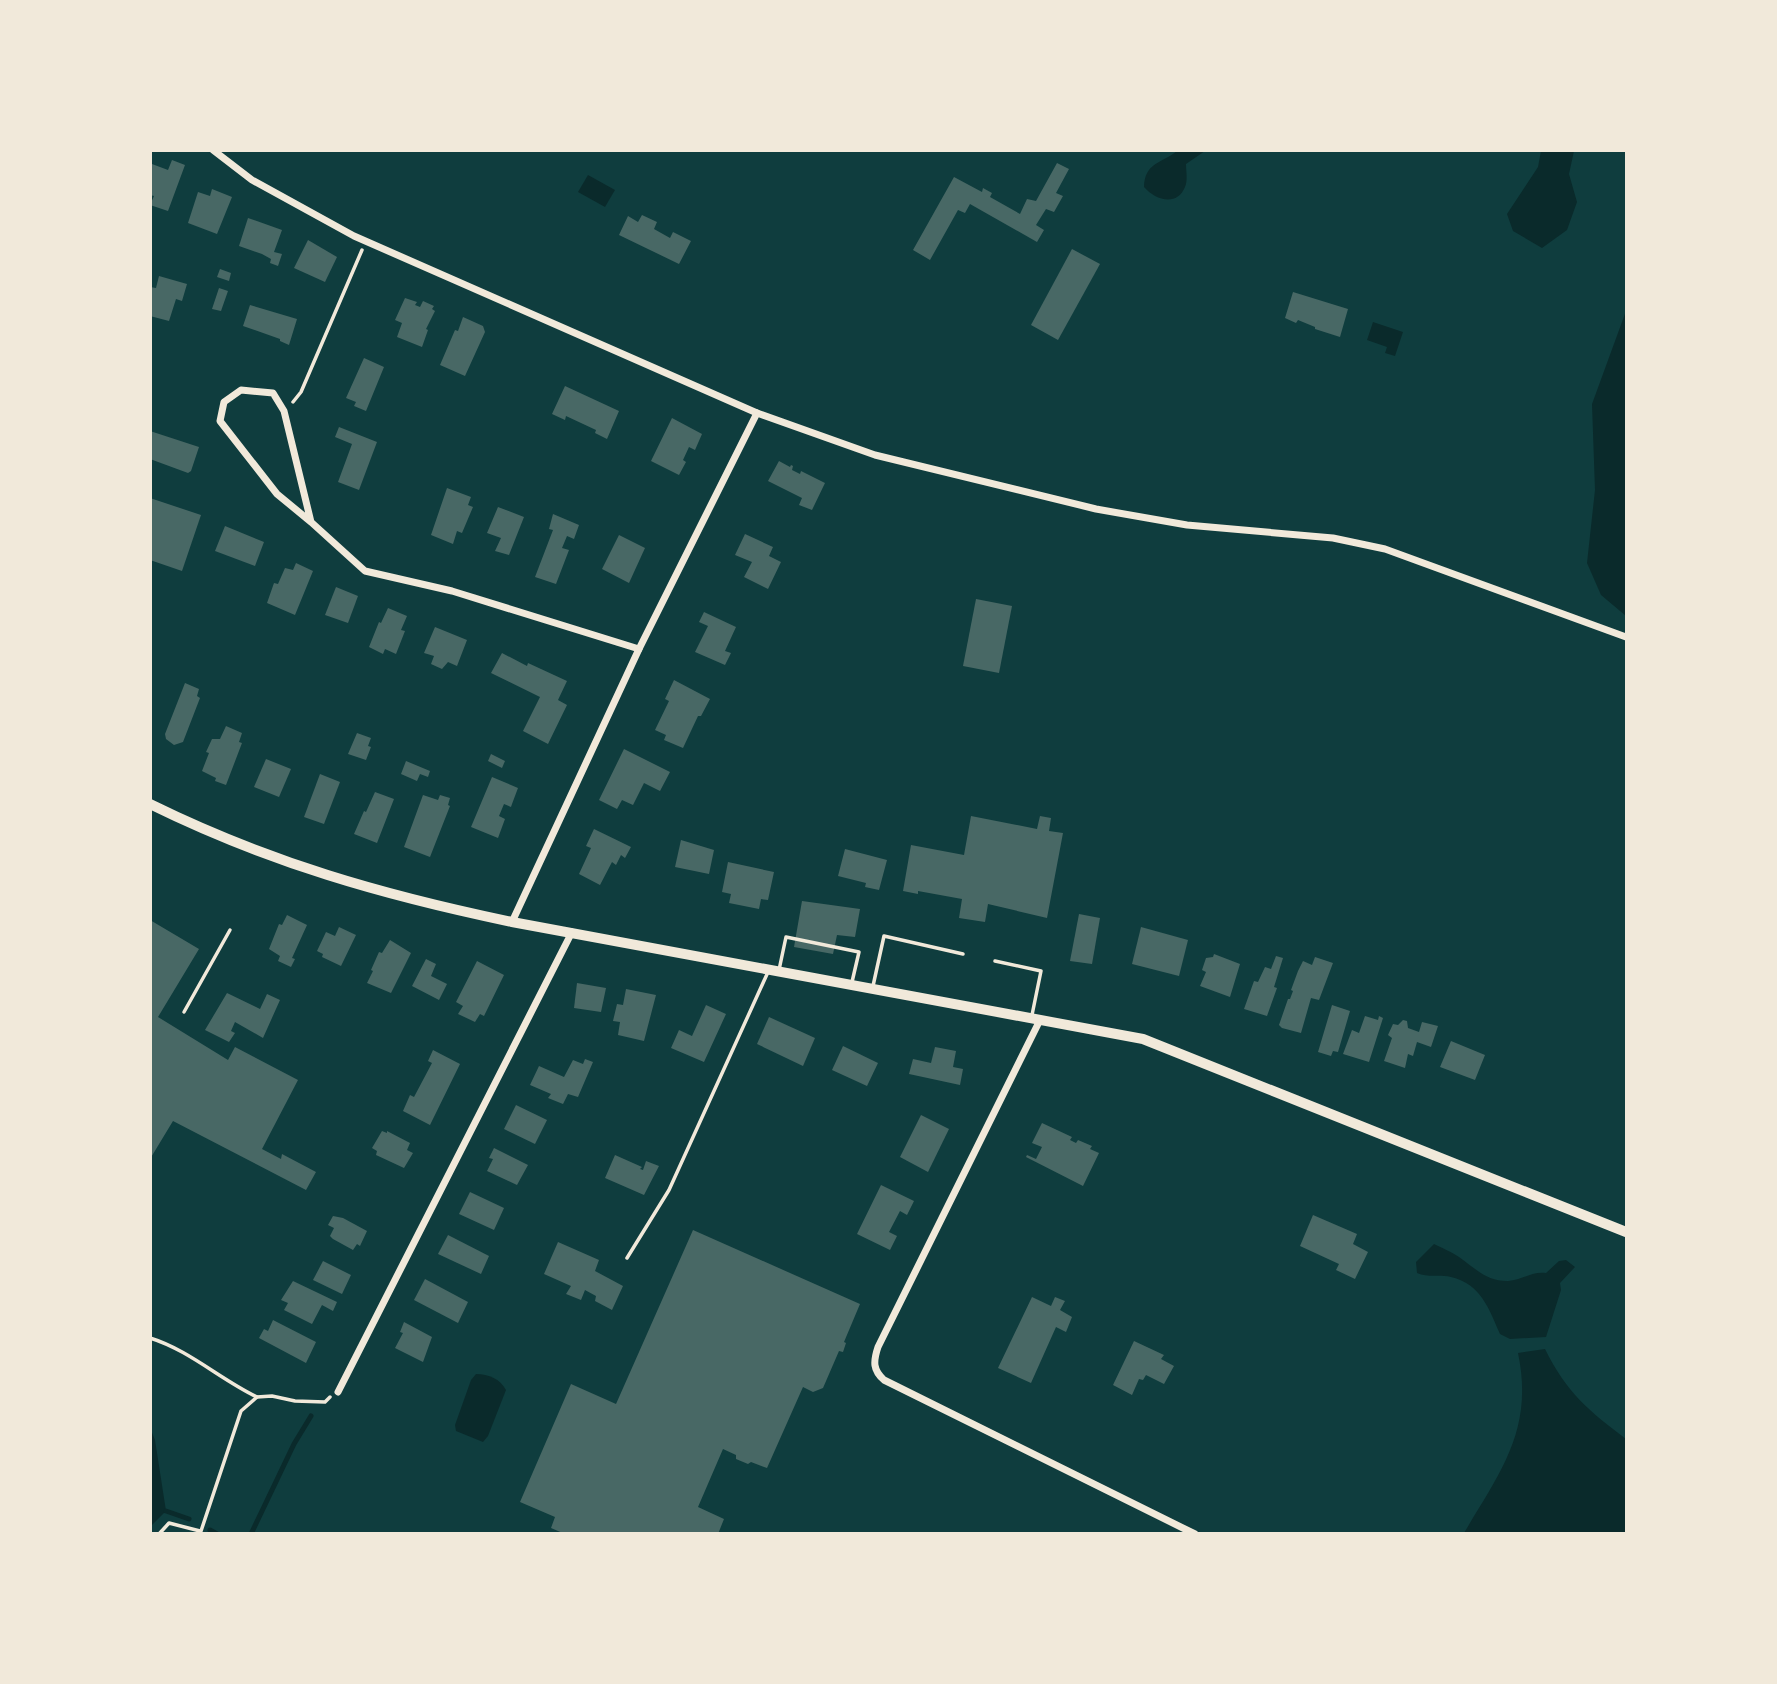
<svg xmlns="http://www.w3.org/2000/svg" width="1777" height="1684" viewBox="0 0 1777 1684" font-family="'PT Sans Narrow',sans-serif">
<rect width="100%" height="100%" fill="#0f3d3e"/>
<g fill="#0a2a2b">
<path d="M1177,151H1205L1186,164C1186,171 1188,181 1185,187C1177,207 1155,200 1144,187C1145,162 1161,164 1177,151Z"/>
<path d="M1541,151H1574L1569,174L1577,202L1567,230L1542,248L1513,231L1507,214L1538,167Z"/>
<path d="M588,175L615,190L605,207L578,192Z"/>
<path d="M1626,311V616L1601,595L1587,563L1595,490L1592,404Z"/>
<path d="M1373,322L1403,332L1395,356L1385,353L1387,347L1367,340Z"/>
<path d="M1434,1244C1442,1248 1452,1252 1459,1257C1476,1269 1486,1281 1508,1281C1522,1280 1532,1271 1546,1273L1559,1261L1566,1260L1575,1267L1560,1283L1561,1290L1546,1337L1510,1339L1500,1334C1489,1309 1481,1284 1451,1277C1439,1274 1428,1278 1417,1273L1416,1262Z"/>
<path d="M1545,1349C1566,1392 1589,1411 1626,1439V1533H1464C1501,1471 1534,1429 1518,1353Z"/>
<path d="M476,1374C489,1374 500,1379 506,1390L488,1436L483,1442L456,1431L455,1425L471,1380Z"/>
<path d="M151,1430L155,1440L166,1511L151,1526Z"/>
</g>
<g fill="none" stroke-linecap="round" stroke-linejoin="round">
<g stroke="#0a2a2b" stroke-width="5">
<path d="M166,1511L189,1519"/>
<path d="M210,1530L217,1534"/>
<path d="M251,1534L294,1444L311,1416"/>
</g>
</g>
<g fill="#486865">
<path d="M172,160L185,165L168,211L150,205L154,196L150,195V168L152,164L168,170Z"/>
<path d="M1057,163L1069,169L1056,193L1063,196L1054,212L1046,209L1036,225L1044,230L1037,242L970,204L965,213L958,210L930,260L913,250L954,177L982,192L983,188L992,193L990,197L1020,214L1027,199L1036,201Z"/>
<path d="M212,189L232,197L217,234L188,223L198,192L210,196Z"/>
<path d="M642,215L657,222L654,229L670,238L673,232L691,241L679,264L619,235L628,216L638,222Z"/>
<path d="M248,218L282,230L274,252L282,254L278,266L270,263L271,259L262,254L239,246Z"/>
<path d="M308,240L337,257L325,282L294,268Z"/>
<path d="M1072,249L1100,264L1058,340L1031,325Z"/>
<path d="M220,269L231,273L229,281L217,277Z"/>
<path d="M159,276L187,284L182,301L176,299L169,321L150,316V287L156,288Z"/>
<path d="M219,288L228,291L221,311L212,309Z"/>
<path d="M1293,292L1348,309L1340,337L1315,329V327L1298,320L1296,323L1285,318Z"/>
<path d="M405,298L417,302L415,305L420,307L423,301L434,306L432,309L435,311L426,329L428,330L422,347L397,337L402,323L395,320Z"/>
<path d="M250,305L297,319L289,345L280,341V339L243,326Z"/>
<path d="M463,317L483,326L485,332L465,376L440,365L455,330L458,331Z"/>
<path d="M364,358L384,367L366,411L354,406L356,402L346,398Z"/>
<path d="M565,386L619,411L607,439L595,433L596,430L566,416L565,420L552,414Z"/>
<path d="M672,418L702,434L695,450L689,447L683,460L686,462L679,475L651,461Z"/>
<path d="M339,427L377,442L359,490L338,482L352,444L335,437Z"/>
<path d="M150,431L199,447L191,471L188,473L150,459Z"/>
<path d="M779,461L790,467L791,465L793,466L792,470L800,474L801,471L825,483L812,510L799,505L802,498L768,481Z"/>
<path d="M447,488L471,497L468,505L473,507L462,533L457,531L453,544L431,535Z"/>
<path d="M150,498L201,515L182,571L150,560Z"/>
<path d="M498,507L524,517L509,555L495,551L501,538L487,533Z"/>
<path d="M553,514L579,525L574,539L567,536L562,548L569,550L556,584L535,577L553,530L549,529Z"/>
<path d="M225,526L264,542L255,566L215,551Z"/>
<path d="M745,534L773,547L769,556L781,562L768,589L744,577L752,562L735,555Z"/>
<path d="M619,535L645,548L629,583L602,569Z"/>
<path d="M296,563L313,571L295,615L267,603L274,583L278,584L285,568L293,570Z"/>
<path d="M336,587L358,596L348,623L325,615Z"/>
<path d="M976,599L1012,606L999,673L963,666Z"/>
<path d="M388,608L407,616L401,630L405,631L396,654L385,649L383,654L369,647L379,622L381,623Z"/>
<path d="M704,612L736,627L725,651L731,653L725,665L695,652L708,626L699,622Z"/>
<path d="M435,627L467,640L457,666L448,662L442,669L431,664L434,656L424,653Z"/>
<path d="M502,653L527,666L528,663L567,681L558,700L567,705L548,744L523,731L540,697L491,673Z"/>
<path d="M674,680L710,699L701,716H698L683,748L664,740L666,735L655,730L669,701L665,699Z"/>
<path d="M185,683L199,689L197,696L200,698L183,742L174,745L166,739L165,734Z"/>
<path d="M226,726L242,733L239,742L242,743L226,785L215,781L216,778L202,771L209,753L206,752L212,739H220Z"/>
<path d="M357,733L371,738L368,746L371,747L366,760L348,754Z"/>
<path d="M624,749L670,772L660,791L644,783L633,805L622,800L617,809L599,800Z"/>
<path d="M491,754L505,761L502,768L488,761Z"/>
<path d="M266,759L291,769L279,797L254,787Z"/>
<path d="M406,761L430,771L428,777L420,774L417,781L401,774Z"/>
<path d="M320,774L340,782L324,824L304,817Z"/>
<path d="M492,777L518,788L512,804L511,807L504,804L499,816L505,819L498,838L471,827Z"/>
<path d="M375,792L394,799L377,843L354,834L364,811L366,812Z"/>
<path d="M423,795L438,800L440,795L450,798L448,805L450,806L430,857L404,847Z"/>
<path d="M971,816L1037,829L1040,816L1051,818L1049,831L1063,833L1047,918L988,904L985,922L959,918L962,899L918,891V894L903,891L911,845L964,855Z"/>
<path d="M594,829L631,847L625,858L621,855L616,865L612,862L600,885L579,874L591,848L586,846Z"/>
<path d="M681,840L714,850L709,874L675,867Z"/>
<path d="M845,849L887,860L879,890L865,887L866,883L838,876Z"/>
<path d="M728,862L774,872L768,900L761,899L759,909L729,903L731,894L722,892Z"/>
<path d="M802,901L860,909L855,937L837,935L833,954L794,947Z"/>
<path d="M1079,914L1100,918L1092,964L1070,961Z"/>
<path d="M287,915L307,925L292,958L295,959L291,967L278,961L280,956L269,949L279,924L282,925Z"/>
<path d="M150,920L199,949L158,1017L228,1060L235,1047L298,1080L262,1149L281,1159L282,1154L316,1172L306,1190L173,1121L150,1159Z"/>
<path d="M339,927L356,935L341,966L322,957L323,954L317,951L326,932L335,936Z"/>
<path d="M1141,927L1188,940L1179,976L1132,964Z"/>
<path d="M390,940L411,953L391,993L367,983L373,971L371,970L379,952L382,953Z"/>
<path d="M1214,954L1240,964L1230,997L1200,986L1206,972L1202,970L1206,958L1213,957Z"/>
<path d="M1276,956L1283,958L1274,987L1277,988L1267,1016L1244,1009L1254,981L1258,982L1265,967L1271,969Z"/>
<path d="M1315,957L1333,963L1319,1000L1311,998L1301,1033L1282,1028L1279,1025L1288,999H1290L1293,991L1291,990L1298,971L1303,961L1312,965Z"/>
<path d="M426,959L436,964L431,976L447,984L439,1000L412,986Z"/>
<path d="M477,961L504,975L484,1016L480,1014L475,1022L458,1014L463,1006L456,1002Z"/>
<path d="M577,983L606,988L601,1012L574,1008Z"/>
<path d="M626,989L656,995L644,1041L618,1035L620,1022L613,1021L617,1004L623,1005Z"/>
<path d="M227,993L260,1009L267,994L280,1000L263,1038L235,1022L231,1031L235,1033L229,1042L205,1030Z"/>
<path d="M706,1005L726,1014L704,1062L671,1048L679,1030L692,1036Z"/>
<path d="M1332,1005L1350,1011L1338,1052L1333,1051L1331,1056L1318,1052Z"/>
<path d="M1365,1016L1378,1020L1379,1016L1383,1018L1369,1062L1343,1054L1352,1030L1359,1033Z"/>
<path d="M769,1017L815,1038L803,1066L757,1044Z"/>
<path d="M1403,1020L1407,1021L1408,1028L1419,1032L1422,1022L1438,1026L1431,1047L1417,1042L1413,1056L1408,1054L1405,1068L1384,1061L1392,1038L1388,1035L1393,1024L1398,1025Z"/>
<path d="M1451,1041L1485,1055L1475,1080L1440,1067Z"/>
<path d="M843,1046L878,1063L867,1086L832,1070Z"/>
<path d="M935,1047L956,1051L953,1067L963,1069L960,1085L909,1074L913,1059L931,1063Z"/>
<path d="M433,1050L460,1064L430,1125L403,1111L410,1095L414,1097L432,1063L428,1061Z"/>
<path d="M585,1059L593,1062L578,1097L568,1094L563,1104L548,1098L551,1094L530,1085L539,1066L564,1077L573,1060L583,1064Z"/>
<path d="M516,1105L547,1120L535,1144L504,1129Z"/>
<path d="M921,1115L949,1129L928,1172L900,1157Z"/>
<path d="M1042,1123L1072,1137L1070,1140L1076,1143L1078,1140L1092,1146L1090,1149L1099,1153L1083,1186L1026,1157L1027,1155L1036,1159L1042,1147L1032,1143Z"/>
<path d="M382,1131L387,1133V1131L410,1143L407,1150L413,1153L404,1168L376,1155L377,1151L372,1148Z"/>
<path d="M494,1148L528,1165L517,1185L487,1171L493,1159L489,1158Z"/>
<path d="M615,1155L642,1167L640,1169L643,1170L646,1161L659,1166L644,1195L605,1178Z"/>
<path d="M881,1185L914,1201L907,1215L900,1211L889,1232L897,1236L890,1250L857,1234Z"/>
<path d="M470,1192L504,1208L494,1230L459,1214Z"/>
<path d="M1313,1215L1357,1234L1353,1244L1368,1252L1355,1279L1336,1270L1339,1264L1300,1246Z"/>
<path d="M333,1216L343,1218L367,1231L360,1246L357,1244L353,1250L333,1239L330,1236L334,1228L328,1225Z"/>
<path d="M693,1230L860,1304L844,1342L846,1343L843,1352L839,1351L823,1388L813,1392L803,1387L767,1468L751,1462L748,1464L736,1459V1455L723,1449L698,1507L724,1519L718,1534H565L551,1528L555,1517L520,1502L571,1384L616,1404Z"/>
<path d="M448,1235L489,1256L481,1274L438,1254Z"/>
<path d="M558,1242L599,1260L595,1271L623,1286L612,1310L595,1301L596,1296L585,1290L581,1300L566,1294L571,1286L544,1274Z"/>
<path d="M323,1261L351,1275L342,1294L313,1280Z"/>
<path d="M425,1279L468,1302L458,1323L414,1300Z"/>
<path d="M293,1281L337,1302L333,1311L322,1305L312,1324L284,1310L288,1303L281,1300Z"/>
<path d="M1032,1297L1051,1306L1055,1297L1065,1301L1060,1310L1072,1317L1066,1332L1056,1327L1031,1383L998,1368Z"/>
<path d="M273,1320L316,1342L306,1363L259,1338L264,1329L268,1331Z"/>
<path d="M404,1322L432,1337L423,1362L395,1348L403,1333L400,1332Z"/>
<path d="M1134,1341L1164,1355L1161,1359L1174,1366L1164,1384L1146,1375L1143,1380L1139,1379L1132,1395L1113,1385Z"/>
</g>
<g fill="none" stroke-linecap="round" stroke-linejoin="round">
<g stroke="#f1e9da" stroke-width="3.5">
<path d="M293,402L301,392L362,250"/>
<path d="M150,1338C189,1350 221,1380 257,1397"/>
<path d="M159,1534L169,1523L200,1531"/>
<path d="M200,1534L241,1411L257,1397L272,1396L295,1401L325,1402L330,1397"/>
</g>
<g stroke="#f1e9da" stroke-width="3.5">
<path d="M995,961L1041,971L1032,1015"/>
<path d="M779,970L786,937L859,952L852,982"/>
<path d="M873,986L884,936L963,954"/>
<path d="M184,1012L230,930"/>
<path d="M627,1258L669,1190L768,972"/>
</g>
<g stroke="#f1e9da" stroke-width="7">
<path d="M213,150L252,180L354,236L757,413L875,455L1096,509L1187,525L1333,538L1385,549L1626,637"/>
<path d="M311,522L277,494L220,421L224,402L241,390L273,393L284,411L311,522L365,571L452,591L639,649"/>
<path d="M512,922L639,649L757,413"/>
<path d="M1040,1020L878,1347C873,1362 873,1370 884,1380L1195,1534"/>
<path d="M338,1392L572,932"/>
</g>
<path stroke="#f1e9da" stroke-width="10" d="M150,804C270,863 383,895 512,922L1143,1039L1626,1232"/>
</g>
<rect width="1777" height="1684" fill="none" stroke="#f1e9da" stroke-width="304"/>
</svg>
